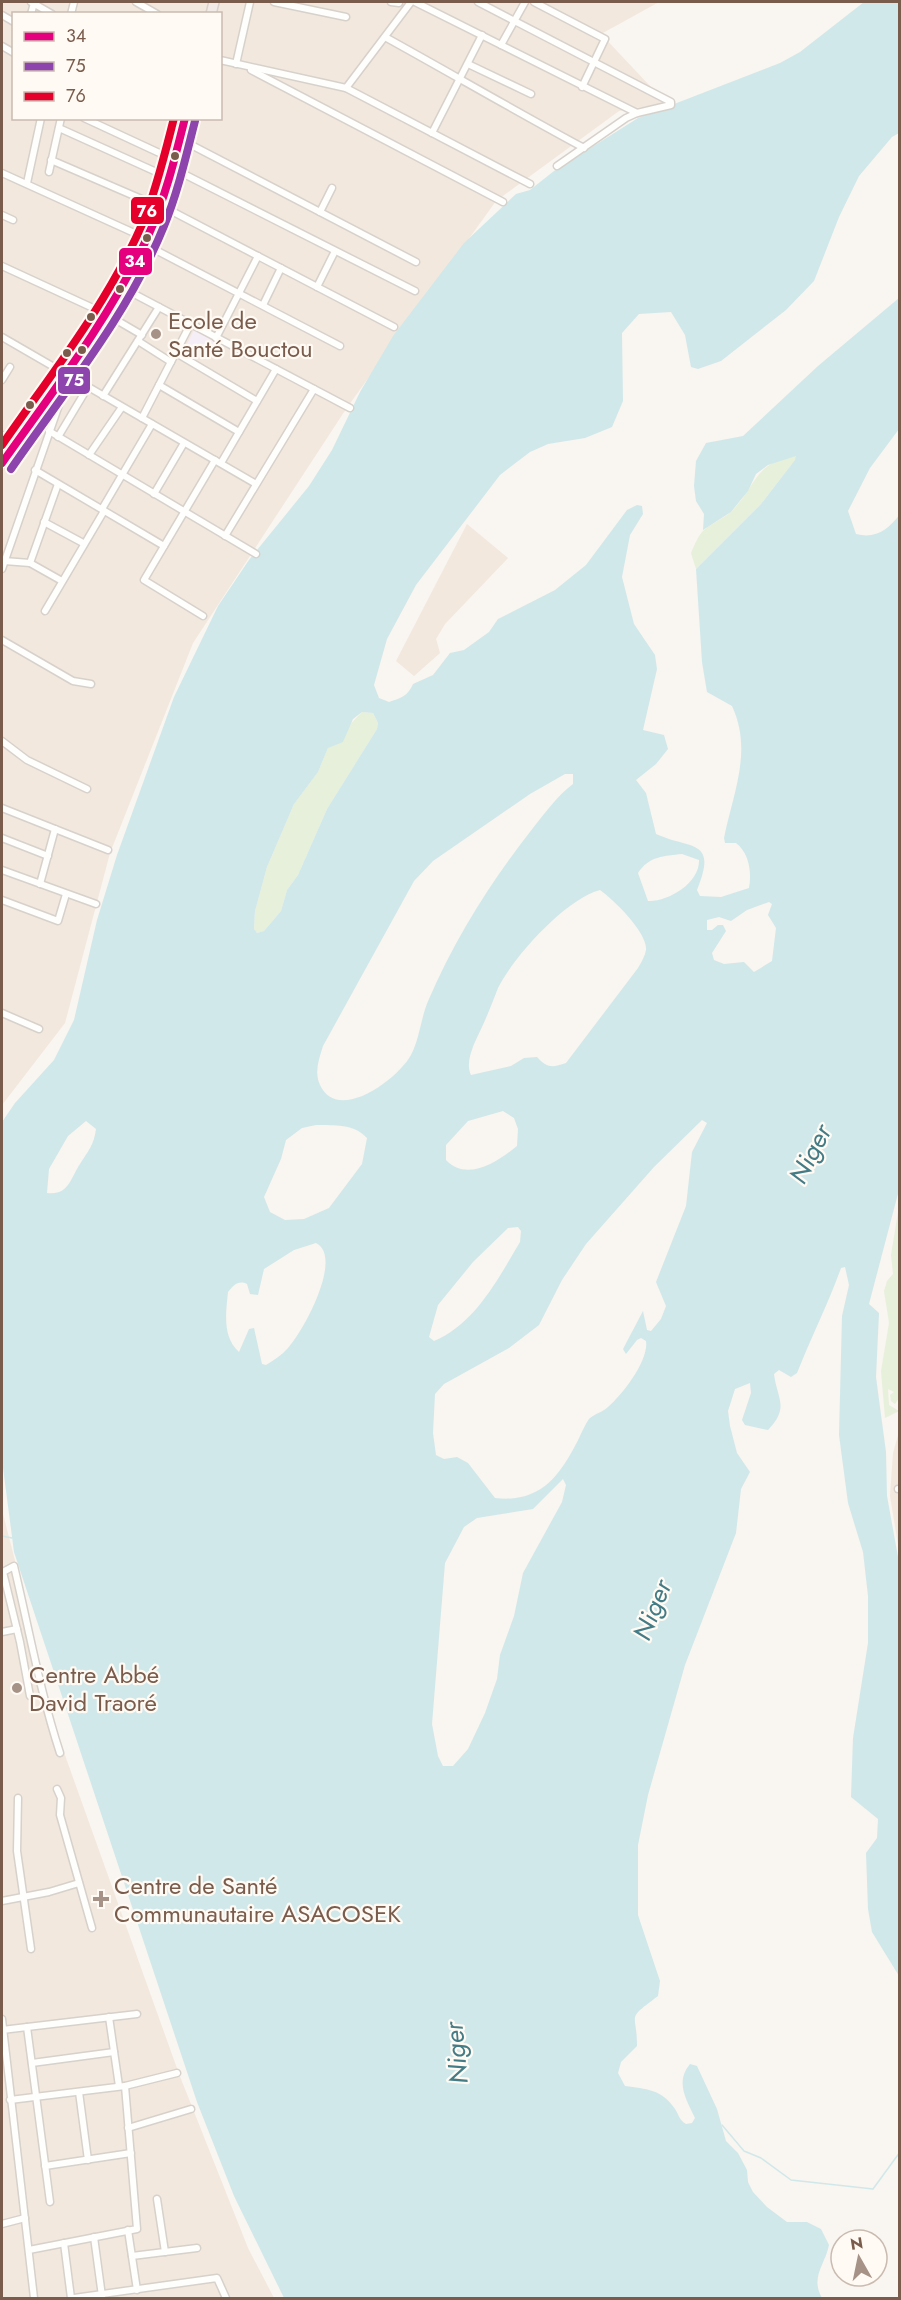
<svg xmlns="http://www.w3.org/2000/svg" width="901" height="2300" viewBox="0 0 901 2300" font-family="Jost,sans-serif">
<rect width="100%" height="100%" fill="#f9f5f0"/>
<g fill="#f2e8de" fill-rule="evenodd">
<path d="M2,2H659L601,34L666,103L619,111L496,201L346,409L193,643L110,853L65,1023L2,1105ZM14,14H220V118H14Z"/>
<path d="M467,524L508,558L445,624L436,639L440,653L414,676L396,661Z"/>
<path d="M899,1432V1550L890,1496L893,1453Z"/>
<path d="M2,1510L23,1592L47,1705L179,2074L248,2248L274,2298H2Z"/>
</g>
<path fill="#f6eef6" d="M195,328L223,343L216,355L201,348L186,346Z"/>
<g fill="#e7f0db">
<path d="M796,455V459L761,504L696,569L691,553C694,546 697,538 702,532C709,524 724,519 732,511C757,485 754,463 796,455Z"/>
<path d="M362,712L373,713L378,723L377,729L327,809L298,875L287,890L281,911L264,931L257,933L254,929L255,911L267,867L294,804L318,772L328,748Z"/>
<path d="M899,1206V1398L895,1404L891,1401L890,1395L894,1392L888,1389L889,1405L899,1411L885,1418L881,1371L889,1323L884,1291L887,1281L893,1274L891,1255Z"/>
</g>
<path fill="#d0e8ea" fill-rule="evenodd" d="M864,2H899V133L892,137L859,176L839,217L814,281L786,310L721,361L698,369L691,367L685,335L671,312L639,314L622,333L623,401L612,427L585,438L548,444L530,452L500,475L416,585L387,639L374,685L379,698L389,702C401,698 408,696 413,684L433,675L450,653L464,650L489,632L498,619L555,590L586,565L627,510L637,505L642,506L643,514L630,535L622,577L634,624L655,655L657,669L643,730L664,735L668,749L656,764L636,780L646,793L656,834C691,850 718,838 697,890L700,896L721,897L749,888C752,872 749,853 736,843H725L724,838C733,793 753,751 732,706L707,692L702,662L696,569L761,504L795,460L796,456L768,465L756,474L748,491L731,512L703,530L704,514L696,501L694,486L696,461L706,443L743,436L818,366L899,298V429L870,468L848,511L856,534C876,539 888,530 900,514V1186L869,1304L879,1313L876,1377L886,1452L887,1496L900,1568L899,1976L872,1932L868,1909L866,1853L877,1838L878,1819L851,1797L853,1738L868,1643V1596L863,1552L848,1503L839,1435L842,1316L849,1285L845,1267L841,1268C828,1304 811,1338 797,1373L791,1377L779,1370L774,1374C777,1399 790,1407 768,1430L745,1425L742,1420L751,1393L750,1383L735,1389L728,1411L730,1426L737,1453L750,1472L741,1489L736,1533L685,1665L648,1795L638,1845V1915L660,1981L658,1996C625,2021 637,2011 637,2046L621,2062L618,2073L625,2086C646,2089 662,2089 675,2109C679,2115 679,2120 686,2124L692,2123L695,2118C686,2099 675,2082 690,2064L697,2066L717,2109L726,2141L738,2153L747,2170L748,2182L753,2192L767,2207L787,2222H807L821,2229L829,2245C825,2265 810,2277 822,2298H284L234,2196L197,2102L14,1552L2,1460V1122L15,1103L54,1060L74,1020L97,920L117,855L174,697L218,606L249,560L309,486L332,450L360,392L393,336L464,243L516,194L530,190L554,171L638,118L780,63L800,52ZM362,712L373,713L378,723L377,729L327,809L298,875L287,890L281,911L264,931L257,933L254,929L255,911L267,867L294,804L318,772L328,748L343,742L353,719ZM565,774H573V784C557,796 545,813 533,828C492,880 455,938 429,999C421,1016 420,1038 411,1055C398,1079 338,1124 320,1085C314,1072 319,1059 323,1046L414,881L433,861L530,794ZM682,854L699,860C700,883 668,902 648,901L638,873C649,856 664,856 682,854ZM600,890C613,899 648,933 646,950C645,956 641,963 638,968L566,1063C552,1068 547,1068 537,1057L524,1058L511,1066L471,1075C464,1061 476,1040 482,1027C488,1014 493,1001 498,988C514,956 566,899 600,890ZM769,902L772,904L768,915L776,928L772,961L754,972L744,962L724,964L714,960L712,953L726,931L723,925H718L712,930H707V920L719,917L731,921L747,910ZM503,1111L514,1118L518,1129L517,1146C497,1162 467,1182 446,1160V1145L468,1121ZM702,1120L707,1123L692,1152L686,1206L656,1282L666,1306L661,1319L651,1331L647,1330L643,1311L623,1349L626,1354L637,1340L641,1338L646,1341C649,1360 623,1394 608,1407C603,1412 594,1414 589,1419C584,1426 580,1437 576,1444C558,1479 538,1503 495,1498L468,1463L457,1457L444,1459L436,1455L433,1433L435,1394L444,1384L509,1348L539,1325L562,1280L586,1244L654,1167ZM86,1121L96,1129C94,1145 88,1151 80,1164C71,1177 69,1196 47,1193L49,1169L68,1136ZM316,1125C335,1126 353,1123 367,1138L362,1164L329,1208L304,1219L285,1220L270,1212L264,1197L281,1159L286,1140L302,1128ZM518,1227L521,1231L520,1242C498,1279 475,1324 434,1341L429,1337L438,1305L473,1262L508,1228ZM316,1243C344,1257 303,1332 288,1348C282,1355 274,1360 266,1365L262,1364L254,1328L249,1329L239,1352C222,1337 226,1312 228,1292C234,1285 238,1280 247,1284L250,1294L258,1295L264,1269L294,1250ZM563,1479L566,1485L562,1502L523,1573L514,1616L500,1655L497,1679L485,1713L468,1749L453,1766H443L438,1756L432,1724L445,1563L464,1527L477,1518L533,1509Z"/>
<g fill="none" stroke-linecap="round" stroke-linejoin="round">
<g stroke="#d0e8ea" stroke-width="1.5">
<path d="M2,1536L12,1538"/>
<path d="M722,2125L744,2151L761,2158L791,2180L873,2189L900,2152"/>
</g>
<defs>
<g id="minor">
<path d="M31,2L52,14"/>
<path d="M136,2L157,14"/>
<path d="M274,2L346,17"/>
<path d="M391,2L399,3"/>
<path d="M415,2L637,113"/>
<path d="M478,2L671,102V105L637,113L626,118L557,166"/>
<path d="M534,2L605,39L582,87"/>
<path d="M31,14L34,3"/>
<path d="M71,14L74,2"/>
<path d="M2,15L14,22"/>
<path d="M385,37C452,74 517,112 584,148"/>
<path d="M501,45L525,2"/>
<path d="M2,46L14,53"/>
<path d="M220,60L346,88L530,184"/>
<path d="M236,64L250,2"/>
<path d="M468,64L531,94"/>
<path d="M251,70L503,202"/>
<path d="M346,88L411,2"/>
<path d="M84,118L168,157"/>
<path d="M59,128L163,175"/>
<path d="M432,133L482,35"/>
<path d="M174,136L416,262"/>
<path d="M51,160L153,204"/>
<path d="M170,167L415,291"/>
<path d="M49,172L61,118"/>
<path d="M2,173L143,237"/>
<path d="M27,183L41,118"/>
<path d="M160,205L394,327"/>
<path d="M320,212L332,188"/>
<path d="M2,215L13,220"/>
<path d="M144,244L340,346"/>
<path d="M2,266L106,314L142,335"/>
<path d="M121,287L350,408"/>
<path d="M317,287L335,251"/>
<path d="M263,305L281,268"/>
<path d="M2,337L256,484"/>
<path d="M216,338L258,256"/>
<path d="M138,341L171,362"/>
<path d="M176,353L257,401"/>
<path d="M2,380L10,367"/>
<path d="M159,385L239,432"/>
<path d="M103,396L159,307"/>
<path d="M142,418L190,325"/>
<path d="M49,431L256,554"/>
<path d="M2,435L10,441"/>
<path d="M58,437L88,387"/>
<path d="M89,455L122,407"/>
<path d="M221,463L276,369"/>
<path d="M35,470L164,546"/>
<path d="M154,494L184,443"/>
<path d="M102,509L152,424"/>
<path d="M44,522L83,543"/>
<path d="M225,536L314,389"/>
<path d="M4,561L30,563L62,581"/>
<path d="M30,563L58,484"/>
<path d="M2,569L69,376"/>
<path d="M45,611L104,511"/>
<path d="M203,616L144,580L215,460"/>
<path d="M2,640L73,681L91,684"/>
<path d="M2,741L27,760L87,789"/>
<path d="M2,808L108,850"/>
<path d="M2,838L48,856"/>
<path d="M2,870L96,904"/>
<path d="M40,884L55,829"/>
<path d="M2,900L58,921L66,894"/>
<path d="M2,1013L39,1029"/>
<path d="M898,1489H900"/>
<path d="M2,1632L17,1629"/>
<path d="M30,1696L20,1642L3,1572L14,1566C29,1629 40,1692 60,1753"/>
<path d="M57,1789L61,1798L60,1815L92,1928"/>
<path d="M18,1798L17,1851L31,1949"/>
<path d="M2,1901L49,1892L79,1883"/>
<path d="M109,2017L119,2086"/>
<path d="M2,2019L34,2298"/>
<path d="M27,2027L50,2202"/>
<path d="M2,2030L137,2014"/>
<path d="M32,2063L114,2052"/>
<path d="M79,2092L88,2160"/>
<path d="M10,2100L125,2086L177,2073"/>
<path d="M128,2128L191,2109"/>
<path d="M45,2166L131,2153"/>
<path d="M157,2199L165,2252"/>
<path d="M2,2224L25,2218"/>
<path d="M128,2230L137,2290"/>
<path d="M94,2237L102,2296"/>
<path d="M64,2243L71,2298"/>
<path d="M29,2250L137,2229L125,2086"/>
<path d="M132,2256L197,2248"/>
<path d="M74,2298L217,2278L226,2298"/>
</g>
<g id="highway">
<path d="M211,14L214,2"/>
<path d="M73,350L138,243L169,153"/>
<path d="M2,463C53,389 111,318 148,236C165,199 175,158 185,118"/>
</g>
</defs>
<use href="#minor" stroke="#d7d1cb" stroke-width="9"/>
<use href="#highway" stroke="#dad1cc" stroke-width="12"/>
<use href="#minor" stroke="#fefefd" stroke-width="6"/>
<use href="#highway" stroke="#f2eae7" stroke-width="9"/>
<defs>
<path id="bus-1" d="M2,463C54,390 110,318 148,236C165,199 175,158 185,118"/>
<path id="bus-2" d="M11,469C65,391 128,315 164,226C178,192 186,156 195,121"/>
<path id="bus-3" d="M2,445C52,373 109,302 144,220C157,187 165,153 174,118"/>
</defs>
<use href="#bus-1" stroke="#fffaf3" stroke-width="12"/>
<use href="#bus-2" stroke="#fffaf3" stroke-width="12"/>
<use href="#bus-3" stroke="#fffaf3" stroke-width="12"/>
<use href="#bus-1" stroke="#e5007d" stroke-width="8"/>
<use href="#bus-2" stroke="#8e44ad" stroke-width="8"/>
<use href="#bus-3" stroke="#e4002b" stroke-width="8"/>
</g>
<g fill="#7a5c4d" stroke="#fffaf3" stroke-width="2">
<circle cx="175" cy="156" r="5"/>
<circle cx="147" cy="238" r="5"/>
<circle cx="120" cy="289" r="5"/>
<circle cx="91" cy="317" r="5"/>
<circle cx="82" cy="350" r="5"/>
<circle cx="67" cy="353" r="5"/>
<circle cx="30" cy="405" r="5"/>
</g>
<g fill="#a69286" stroke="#fffaf3" stroke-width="2">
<circle cx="156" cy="334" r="6"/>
<circle cx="17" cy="1688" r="6"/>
<path d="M98 1890h6v6h6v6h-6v6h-6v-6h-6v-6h6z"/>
</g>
<g text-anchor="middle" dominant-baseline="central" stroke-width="4.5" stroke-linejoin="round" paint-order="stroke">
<g font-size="24" fill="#7a5c4d" stroke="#fffaf3" text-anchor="start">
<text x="168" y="320">Ecole de<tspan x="168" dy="28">Santé Bouctou</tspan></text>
<text x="29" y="1674">Centre Abbé<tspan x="29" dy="28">David Traoré</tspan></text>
<text x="114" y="1885">Centre de Santé<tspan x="114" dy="28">Communautaire ASACOSEK</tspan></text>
</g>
<g font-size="26" font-style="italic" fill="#437c86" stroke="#fffaf3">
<text transform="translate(810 1154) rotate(-63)">Niger</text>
<text transform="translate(652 1610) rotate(-68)">Niger</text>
<text transform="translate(456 2053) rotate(-95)">Niger</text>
</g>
</g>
<g stroke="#fffaf3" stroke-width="2">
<rect x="130" y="196" width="35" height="29" rx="6" fill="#e4002b"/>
<rect x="118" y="247" width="35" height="29" rx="6" fill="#e5007d"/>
<rect x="57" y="366" width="34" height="29" rx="6" fill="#8e44ad"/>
</g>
<g font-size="16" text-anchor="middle" font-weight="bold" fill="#fff">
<text x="147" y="217">76</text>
<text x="135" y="267">34</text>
<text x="74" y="386">75</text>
</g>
<rect width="901" height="2300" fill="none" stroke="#7a5c4d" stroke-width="6"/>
<rect x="12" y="12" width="210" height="108" fill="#fffaf3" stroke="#cabbb1" stroke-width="1.5"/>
<rect x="24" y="32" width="30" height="9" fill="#e5007d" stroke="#cabbb1" stroke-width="1.5"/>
<text x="66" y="42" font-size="18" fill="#7a5c4d">34</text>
<rect x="24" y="62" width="30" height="9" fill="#8e44ad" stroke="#cabbb1" stroke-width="1.5"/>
<text x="66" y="72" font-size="18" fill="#7a5c4d">75</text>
<rect x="24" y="92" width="30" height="9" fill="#e4002b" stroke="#cabbb1" stroke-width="1.5"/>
<text x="66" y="102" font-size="18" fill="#7a5c4d">76</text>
<g transform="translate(859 2258) rotate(351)"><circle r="28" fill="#fffaf3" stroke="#cabbb1" stroke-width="1.5"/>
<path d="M0-4.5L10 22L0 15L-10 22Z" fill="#a69286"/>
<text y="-9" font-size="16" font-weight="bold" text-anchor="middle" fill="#7a5c4d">N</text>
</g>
</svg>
